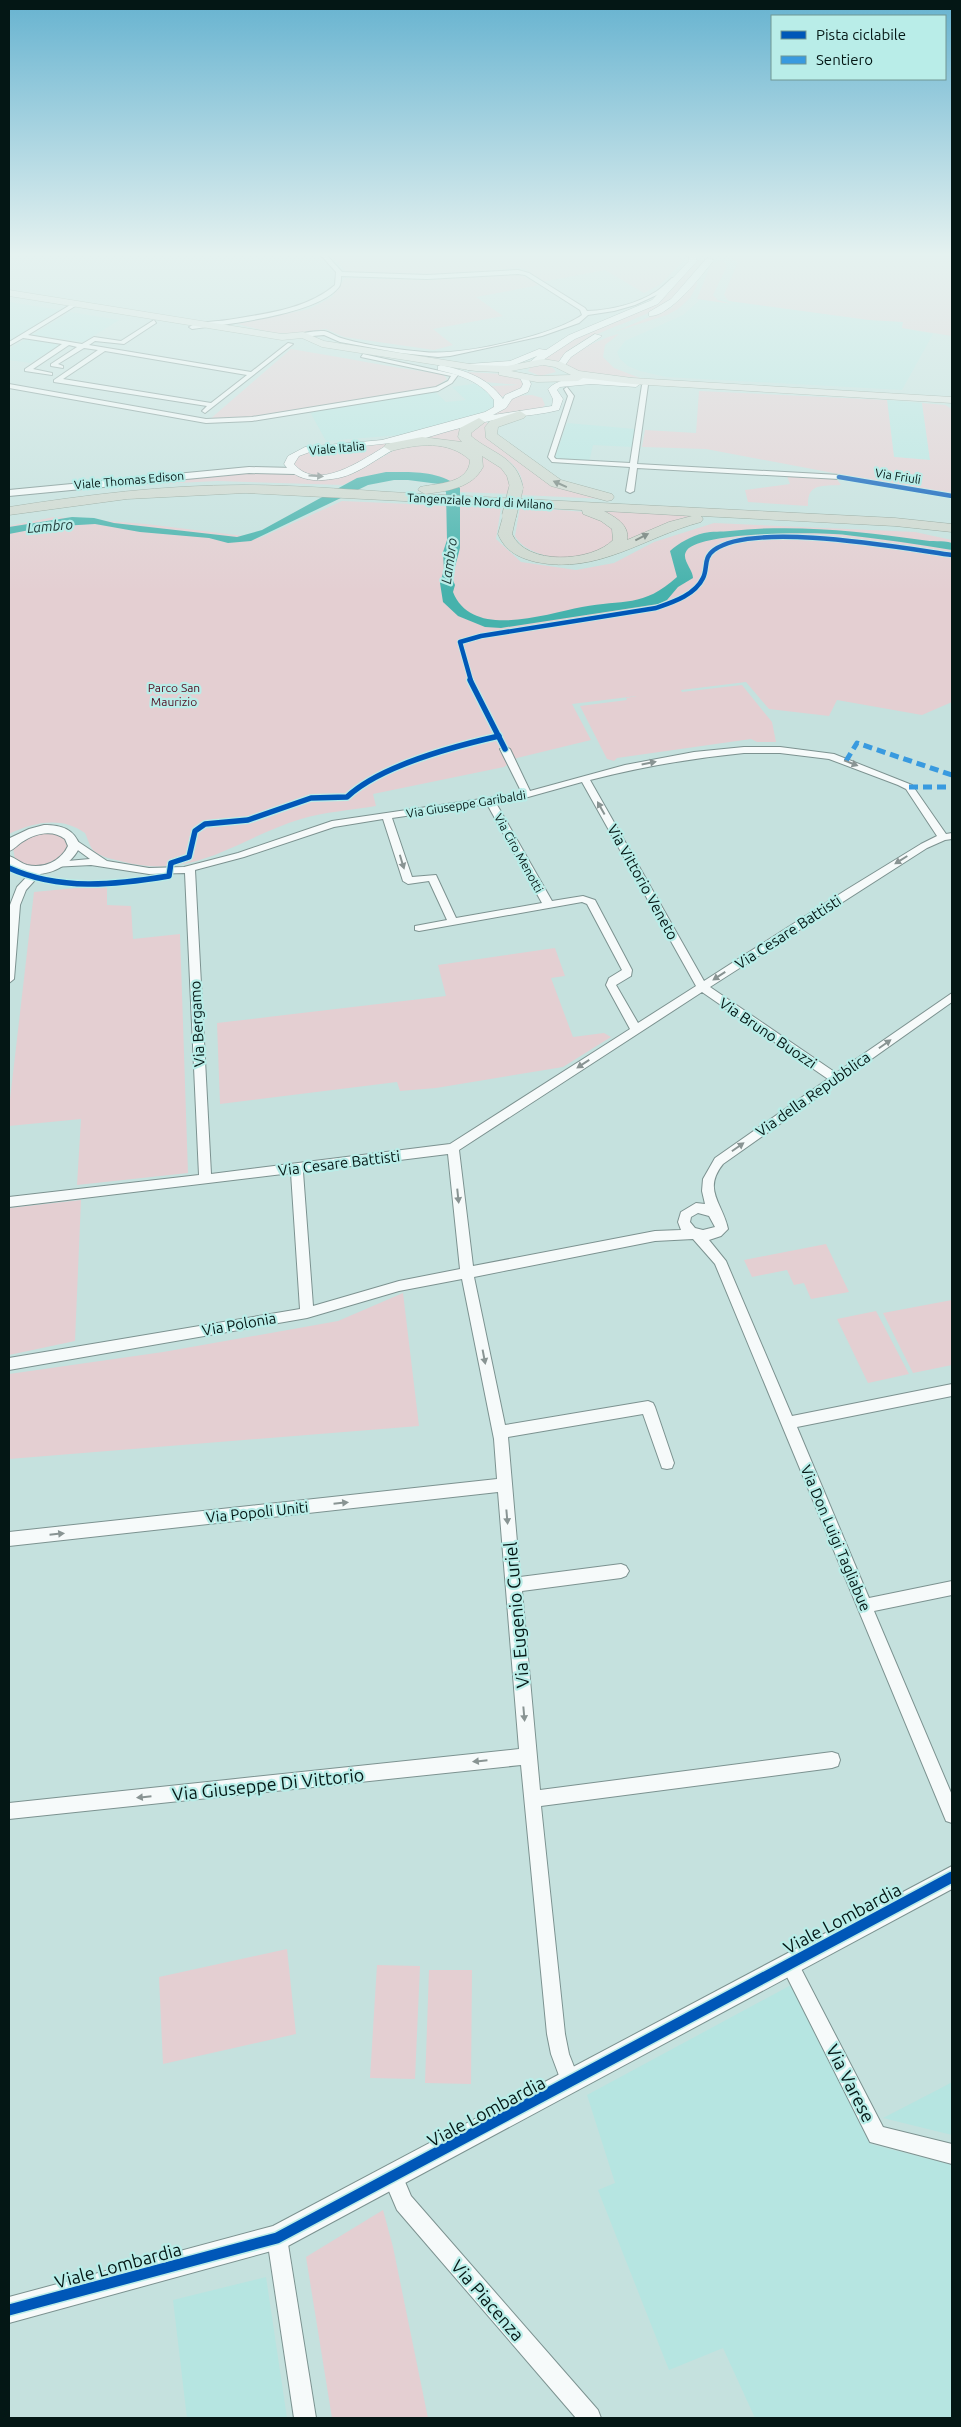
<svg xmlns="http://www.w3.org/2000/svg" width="961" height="2427" viewBox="0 0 961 2427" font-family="Ubuntu,sans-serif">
<rect width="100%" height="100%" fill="#c5e1de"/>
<g fill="#b6e5e1">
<path d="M703,297L869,320H898L903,322L902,328L933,334L902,390L666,377L640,371L628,366L620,359L617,352L625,341L683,315Z"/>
<path d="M9,302L60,310L9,342Z"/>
<path d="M70,312L119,320L84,342L32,335Z"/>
<path d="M26,339L58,344L59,346L30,363L9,360V349Z"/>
<path d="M479,383L494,401V405L488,412L400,435L326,441L310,412L434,391L446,402L466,400L452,387Z"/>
<path d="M887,400L922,403L930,460L894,457Z"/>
<path d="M567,423L635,429L632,447L593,445L589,462L556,460L555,457Z"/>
<path d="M791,1985L870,2144L952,2165V2418H755L723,2348L669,2370L598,2190L615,2183L587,2095Z"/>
<path d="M952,2082V2135L883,2118L945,2086Z"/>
<path d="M266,2277L287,2418H187L173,2300Z"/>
</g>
<g fill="#e4cfd2">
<path d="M328,252H663L676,254L683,261L661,284L644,293L605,270L542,282L526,269L518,268L443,274L362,273L346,271Z"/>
<path d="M726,252H952V336L902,328L903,322L869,320L729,301L724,295L738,262L724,254Z"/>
<path d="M697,260L705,261C694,274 681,294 666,304C640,321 572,336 558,363L542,360L571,341L660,301Z"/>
<path d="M719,260L725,262L727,266L713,295L718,300L732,304L697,299L711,264Z"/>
<path d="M509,273L520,274L540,285L476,297L503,316L433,329L453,345L434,350L344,337L326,329L296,333H274L237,324L309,309L332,297L345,278L429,280Z"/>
<path d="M697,279V285L690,298L678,309L667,315L614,332L671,308Z"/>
<path d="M619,334L605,345L603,357L614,368L640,378L582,374L566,365C568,353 607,336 619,334Z"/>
<path d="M291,349C342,357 392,368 443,374L447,379L434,388L252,418L209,420Z"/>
<path d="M543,365L553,368L556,372L540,376L528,371L531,367Z"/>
<path d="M466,372L503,374L520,378L525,386L500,398L491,386L519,385L485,382Z"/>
<path d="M699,391L887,400L894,457L930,460L922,403L945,405L952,409V493L897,485L706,449L642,447L645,430L696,433Z"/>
<path d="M532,395L542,398L545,405L542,408L403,441L349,471L320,476L302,473L293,466L295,456L322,448L368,446L385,443L486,416L515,396Z"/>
<path d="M486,422L489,424L487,429L528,467L606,499L522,495C529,463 493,451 470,440L469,431L478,424Z"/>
<path d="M463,427L469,445L421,439Z"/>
<path d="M442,444L469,454L475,466L453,482C415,476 379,466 343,485L217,481L137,485L138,481L260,470L338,478L356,472L400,447Z"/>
<path d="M475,451L509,471L511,494L460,492L458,486L472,479L482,469Z"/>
<path d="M787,476L836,478L841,485C822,486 807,483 808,506L748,502L745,490L790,484Z"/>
<path d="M342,501L501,508L496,539L521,562L576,570L614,563L654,542L714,523L915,532L952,540V702L922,715L837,700L829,716L769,709L746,682L681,690L682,692L742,685L772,722L776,742H757L751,739L617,758L614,761L607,759L580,706L627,700L626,698L637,696L572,704L591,740L517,758L504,767L373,794L376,806C351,810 325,812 301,819C238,838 196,880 124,862C114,859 101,858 93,850C89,845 88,839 85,833C62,816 33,822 9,834V526L54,517L146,524L260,538Z"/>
<path d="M520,507L586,512L607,520L618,539C611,544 603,550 595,554C575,564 527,558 515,536Z"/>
<path d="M601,511L697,516L625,544Z"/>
<path d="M39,833H55L67,839L68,850C53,864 33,873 15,859L13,848L17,843Z"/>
<path d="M107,885V905L131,906L133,939L180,934L188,1173L77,1185L81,1119L9,1126V1108L34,892Z"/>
<path d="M555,948L565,976L551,978L573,1037L604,1033L611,1037L563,1067L436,1088L400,1091L397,1082L220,1104L217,1023L446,996L438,965Z"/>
<path d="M81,1200L75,1341L9,1355V1208Z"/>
<path d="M826,1244L849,1292L811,1299L804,1283L794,1285L787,1270L752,1277L744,1260Z"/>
<path d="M403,1293L419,1426L9,1459V1374L163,1352L338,1321Z"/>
<path d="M952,1300V1365L913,1373L883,1313Z"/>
<path d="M876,1311L909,1374L868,1383L837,1319Z"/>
<path d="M287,1949L296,2034L163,2064L159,1977Z"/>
<path d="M377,1965L420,1966L415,2079L370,2078Z"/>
<path d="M429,1970H472L471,2084L425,2083Z"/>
<path d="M383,2210L393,2247L428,2418H332L306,2257Z"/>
</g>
<path fill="#46b2ac" d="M386,472C412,472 440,470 460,488V548L452,578L455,585L453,592C472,640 545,614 582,607C623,599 643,608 677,577L670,551C679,543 691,536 704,533C712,531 722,532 730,531C794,524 859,531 922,540C932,542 942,540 952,543V550C917,544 881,539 846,535C820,532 702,531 687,550C680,559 693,569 693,578L678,587L667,600L658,604L501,628L485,627L458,616L443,602L440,583L444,570L443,552L447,540L446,492L439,484L408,480H394L368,485L251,541L228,543L209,538L140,532L95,524L45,527L9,534V527L72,517L94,518L114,523L237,537L262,530L357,478Z"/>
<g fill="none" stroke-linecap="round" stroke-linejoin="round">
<defs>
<g id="minor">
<path d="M318,252H324L342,272L427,275L518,270L529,273L585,308L587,311C611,310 637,304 657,291C663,287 667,282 672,278L677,279L661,293L635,305L614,311L588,315L579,323L542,336L450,356L438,357L401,353L340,342L324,335L301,337L298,335C304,332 316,331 324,331C330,332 335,336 341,338C363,345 401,350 424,352C461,356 552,336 582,315L580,310L525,275L518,274L427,279L341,276C341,279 341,284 339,287C317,315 227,324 192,329L189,327C199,321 215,322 227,320C263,314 306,310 335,285L336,272Z"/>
<path d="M680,252H688L695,256L692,258Z"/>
<path d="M75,302L77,305L28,335L82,344L94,337L121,341L154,320L156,323L124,344L95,341L89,345L251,372L288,343L293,344L205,413L202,411L207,406L54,382V380L98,350L84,348L58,364L63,366V368L51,366V364L77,347L69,345L33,369L52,373V375L25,371V369L62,344L23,338L9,346V342ZM105,351L247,375L211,403L63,379Z"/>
<path d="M363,354L458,375L452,383L438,391L252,421L206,423L9,388V384L206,419L252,417L436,387L448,381L451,376L361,357Z"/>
<path d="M645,383L648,385L637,464L839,475L843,477L839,479L637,468L634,491L630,493L626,491L630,467L552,462L548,457L568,396L564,389L567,387L574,396L554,457L556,459L630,463L642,385Z"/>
<path d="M505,746L510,749L530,791L625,765L694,752L744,747H780L834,754L912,785L946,834L952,833V839L945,840L927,848L710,987L836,1073L952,993V1002L723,1164C702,1190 723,1204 728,1229L721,1236L709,1240L726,1261L792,1416L952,1384V1396L797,1427L869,1598L952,1581V1595L874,1611L952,1795V1823L946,1821L715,1264L693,1239L655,1241L474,1277L505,1425L648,1401L653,1403L655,1407L674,1463L672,1468L667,1469L662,1468L643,1414L508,1437L520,1577L621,1564L626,1566L629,1571L626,1576L621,1578L522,1591L540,1790L832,1752L838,1754L840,1760L838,1766L832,1768L541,1806L565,2034L569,2054L580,2082L578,2089L571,2091L564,2089L551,2054L547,2034L521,1765L9,1819V1803L519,1749L498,1492L9,1546V1532L497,1479L494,1439L462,1279L399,1291L307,1318L9,1370V1358L300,1309L291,1173L9,1207V1197L199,1175L185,873L149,874L91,865L52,867L51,865L56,862L90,859L71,845V841H77L107,861L149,868L184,867L238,853L332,821L522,793L500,749ZM744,753H780L829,759L898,785L906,789L937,836L921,844L846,890L704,981L590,780C641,767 692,758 744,753ZM582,782L696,986L638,1023L616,985L631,976L632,970L595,900L583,896L552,901L496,803L521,799ZM487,804L542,903L456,918L436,875L412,877L392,818ZM383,819L403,881L408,884L429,881L447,920L415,926V930L419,931L582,902L587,904L622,970L609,978L606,985L630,1029L450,1144L211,1174L195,870L244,857L334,827ZM702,992L828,1079L715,1158L703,1179L702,1191L705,1204L696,1203L681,1212L678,1222L681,1230L655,1231L473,1266L459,1150ZM448,1154L460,1269L399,1281L313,1306L303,1172ZM698,1213L709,1216L715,1227L703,1230L695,1228L690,1222L691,1217Z"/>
<path d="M40,866L45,869L26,890L20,905L14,979L9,983L10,905L17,887L36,867Z"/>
<path d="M789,1954L795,1957L883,2127L952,2144V2164L870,2142L783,1969L780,1963L783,1957Z"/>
<path d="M393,2167L400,2170L411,2196L598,2410L601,2418H576L397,2210L383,2177L386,2170Z"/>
<path d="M277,2228L284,2231L287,2238L316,2418H294L267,2238L270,2231Z"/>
</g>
<g id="tertiary">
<path d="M249,467L294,468L299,471L294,474L249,473L9,496V490Z"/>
<path d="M44,825C62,825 74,829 80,846C69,872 33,883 9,866V856C16,858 20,863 27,865C44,869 61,861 68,846L65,839C53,829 35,833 22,842C17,845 15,849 9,851L10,838L29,829Z"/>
<path d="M952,1866V1889L286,2247L9,2323V2297L273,2226Z"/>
</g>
<g id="secondary">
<path d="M689,255H695L697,261L658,304L575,339L537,364L530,362L537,356L512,366L468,370L464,367L468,364L510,361L539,349L546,350L569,335L652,300L689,261Z"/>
<path d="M707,258L714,260C702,275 669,318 649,316V312L671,299Z"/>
<path d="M595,334L602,336L571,357L563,368H557L556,366L565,353Z"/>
<path d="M441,365C466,371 487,377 503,399L505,395L521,388L523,384L519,376L526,374L531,384L528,392L512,399L506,408L493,415L552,406L553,399L548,389C564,371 613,380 636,381L640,384L636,387L591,384L560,387L557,390L563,399L559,410C539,415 519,416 499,419C468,425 437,434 407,444C380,453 361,476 332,479C314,482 295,480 284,464L288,456L305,447L382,440L485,412L494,407V400C480,381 460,375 438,370V366ZM391,443C367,456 319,494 294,464L299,456L310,452Z"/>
</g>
<path id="primary" d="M9,290L282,334L303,332L324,341L476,365L507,366L543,359L561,362L579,371L632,378L952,397V403L632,384L583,378L578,381L537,382L499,375V372L476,371L322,347L302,338L282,340L9,296ZM543,365L555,367L571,375L537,376L511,371Z"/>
<g id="motorway">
<path d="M520,411L526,415L524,418L498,427L497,434L561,480L612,494L614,497L612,500L607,501L551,486L486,438L485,427L490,421Z"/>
<path d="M479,418L485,422L471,433V436C492,454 517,456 523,488L521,491H511L507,476L501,468L482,456L483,467C472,488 448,491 425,494L895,518L952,524V532L895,526L701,516L703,519L701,522C644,537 598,575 536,562C519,558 505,551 498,534L504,513H514L516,516L512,534C526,566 592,562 613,540L612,529L601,521L583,514L582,510L245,493L127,499L9,515V507C86,495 164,485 243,485C303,485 364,491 425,494L418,490L420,487C438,483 469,484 470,460C448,440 418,444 391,451L384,447L386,444L422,437L462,442L458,437L460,428ZM604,511L692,516L669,522L627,540C630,525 615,517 604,511Z"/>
</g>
</defs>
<use href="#minor" stroke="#7c9290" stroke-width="2"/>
<use href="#tertiary" stroke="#7c9290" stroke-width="2"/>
<use href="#secondary" stroke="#7c9290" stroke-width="1"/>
<use href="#primary" stroke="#8ea096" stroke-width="1"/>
<use href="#motorway" stroke="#8ea096" stroke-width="1"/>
<use href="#minor" fill="#f6fafa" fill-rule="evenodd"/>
<use href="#tertiary" fill="#f6fafa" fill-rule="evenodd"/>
<use href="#secondary" fill="#f6fafa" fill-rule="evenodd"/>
<use href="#primary" fill="#dfe5e1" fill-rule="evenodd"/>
<use href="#motorway" fill="#cfd8cf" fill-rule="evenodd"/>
<defs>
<path id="motorway-bridge" d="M509,516L516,488"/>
</defs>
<use href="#motorway-bridge" stroke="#8ea096" stroke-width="15" stroke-linecap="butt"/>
<use href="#motorway-bridge" stroke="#cfd8cf" stroke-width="14"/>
<g stroke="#399adf" stroke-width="5" stroke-dasharray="9 5" stroke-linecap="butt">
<path d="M846,761L857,743L952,775"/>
<path d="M909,787H952"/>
</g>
<defs>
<g id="cycleway-far2">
<path d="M839,477L952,496"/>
<path d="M471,681L460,642L481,636L656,608C673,602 695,595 703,578C708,568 703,558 714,550C754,521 902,548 952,555"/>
</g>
<g id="cycleway-far1">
<path d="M470,680L505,749"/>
<path d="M9,868C60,891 115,885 169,876L171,863L189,857L195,831L205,824L248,820L311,798L347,797C380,766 455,746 499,736"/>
</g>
<path id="cycleway" d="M9,2310L277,2238L952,1877"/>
</defs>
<use href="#cycleway-far2" stroke="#b9ede8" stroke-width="6"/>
<use href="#cycleway-far1" stroke="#b9ede8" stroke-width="8"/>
<use href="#cycleway" stroke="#b9ede8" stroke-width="14"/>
<use href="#cycleway-far2" stroke="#0057b8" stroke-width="4.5"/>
<use href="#cycleway-far1" stroke="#0057b8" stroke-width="5.5"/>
<use href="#cycleway" stroke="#0057b8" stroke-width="11"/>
</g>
<defs><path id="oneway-solid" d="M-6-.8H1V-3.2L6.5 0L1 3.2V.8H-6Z" transform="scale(1.25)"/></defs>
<g fill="#899493">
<use href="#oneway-solid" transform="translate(316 476) rotate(4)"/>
<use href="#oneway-solid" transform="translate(649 763) rotate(-11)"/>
<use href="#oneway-solid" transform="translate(851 763) rotate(21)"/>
<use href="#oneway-solid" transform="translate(601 808) rotate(-119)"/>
<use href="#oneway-solid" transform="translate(901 860) rotate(148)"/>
<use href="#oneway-solid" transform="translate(402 862) rotate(73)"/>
<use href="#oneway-solid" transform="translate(719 976) rotate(147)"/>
<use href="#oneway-solid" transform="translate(885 1044) rotate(-35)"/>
<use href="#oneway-solid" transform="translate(583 1064) rotate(147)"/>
<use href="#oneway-solid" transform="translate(738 1147) rotate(-35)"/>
<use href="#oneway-solid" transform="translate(458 1196) rotate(84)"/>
<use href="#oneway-solid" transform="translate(484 1357) rotate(79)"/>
<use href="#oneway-solid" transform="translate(341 1503) rotate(-6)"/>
<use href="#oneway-solid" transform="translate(507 1517) rotate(85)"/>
<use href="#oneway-solid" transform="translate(57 1534) rotate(-6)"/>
<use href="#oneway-solid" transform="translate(524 1714) rotate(85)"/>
<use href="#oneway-solid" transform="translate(480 1761) rotate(174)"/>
<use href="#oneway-solid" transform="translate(144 1797) rotate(174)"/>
</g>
<g fill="#74817b">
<use href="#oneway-solid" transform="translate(560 484) rotate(-156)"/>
<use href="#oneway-solid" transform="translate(642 537) rotate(-27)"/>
</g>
<linearGradient id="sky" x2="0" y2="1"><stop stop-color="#67b3d0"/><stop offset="0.43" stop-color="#e5f2f0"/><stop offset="1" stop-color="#e5f2f0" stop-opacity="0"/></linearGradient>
<rect width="961" height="592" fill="url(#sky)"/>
<g text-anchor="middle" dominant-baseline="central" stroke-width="4.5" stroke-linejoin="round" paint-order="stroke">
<g font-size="12" fill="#041715" stroke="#b9ede8">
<text transform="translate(337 448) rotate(-5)">Viale Italia</text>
<text transform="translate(898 476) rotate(9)">Via Friuli</text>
<text transform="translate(129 480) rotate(-5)">Viale Thomas Edison</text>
<text transform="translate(480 501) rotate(3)">Tangenziale Nord di Milano</text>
<text transform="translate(466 804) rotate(-9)">Via Giuseppe Garibaldi</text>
<text transform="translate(519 853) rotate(61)">Via Ciro Menotti</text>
</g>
<g font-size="12" fill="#500d20" stroke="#b9ede8">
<text x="174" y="687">Parco San<tspan x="174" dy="14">Maurizio</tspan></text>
</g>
<g font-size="14" font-style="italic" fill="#223c3a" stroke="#b9ede8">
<text transform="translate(50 526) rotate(-5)">Lambro</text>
<text transform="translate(449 561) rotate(-82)">Lambro</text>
</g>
<g font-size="15" fill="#041715" stroke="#b9ede8">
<text transform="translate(643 882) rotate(61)">Via Vittorio Veneto</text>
<text transform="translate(788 932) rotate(-33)">Via Cesare Battisti</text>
<text transform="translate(197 1024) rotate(-93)">Via Bergamo</text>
<text transform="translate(768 1033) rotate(34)">Via Bruno Buozzi</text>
<text transform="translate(813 1094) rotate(-35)">Via della Repubblica</text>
<text transform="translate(339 1163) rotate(-7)">Via Cesare Battisti</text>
<text transform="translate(239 1324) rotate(-10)">Via Polonia</text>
<text transform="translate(257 1512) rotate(-6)">Via Popoli Uniti</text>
<text transform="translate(836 1538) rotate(67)">Via Don Luigi Tagliabue</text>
</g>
<g font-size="18" fill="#041715" stroke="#b9ede8">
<text transform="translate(516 1615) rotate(-95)">Via Eugenio Curiel</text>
<text transform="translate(268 1784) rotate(-6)">Via Giuseppe Di Vittorio</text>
<text transform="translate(842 1918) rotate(-28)">Viale Lombardia</text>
<text transform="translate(851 2083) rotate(63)">Via Varese</text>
<text transform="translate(486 2111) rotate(-28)">Viale Lombardia</text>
<text transform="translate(118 2265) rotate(-15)">Viale Lombardia</text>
<text transform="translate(488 2300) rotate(49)">Via Piacenza</text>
</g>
</g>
<rect width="961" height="2427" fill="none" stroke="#041715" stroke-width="20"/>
<rect x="771" y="15" width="175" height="65" fill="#b9ede8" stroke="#719794"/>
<rect x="781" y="31" width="25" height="8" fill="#0057b8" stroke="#719794"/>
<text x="816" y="40" font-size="15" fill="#041715">Pista ciclabile</text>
<rect x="781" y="56" width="25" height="8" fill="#399adf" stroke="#719794"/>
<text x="816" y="65" font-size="15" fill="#041715">Sentiero</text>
</svg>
